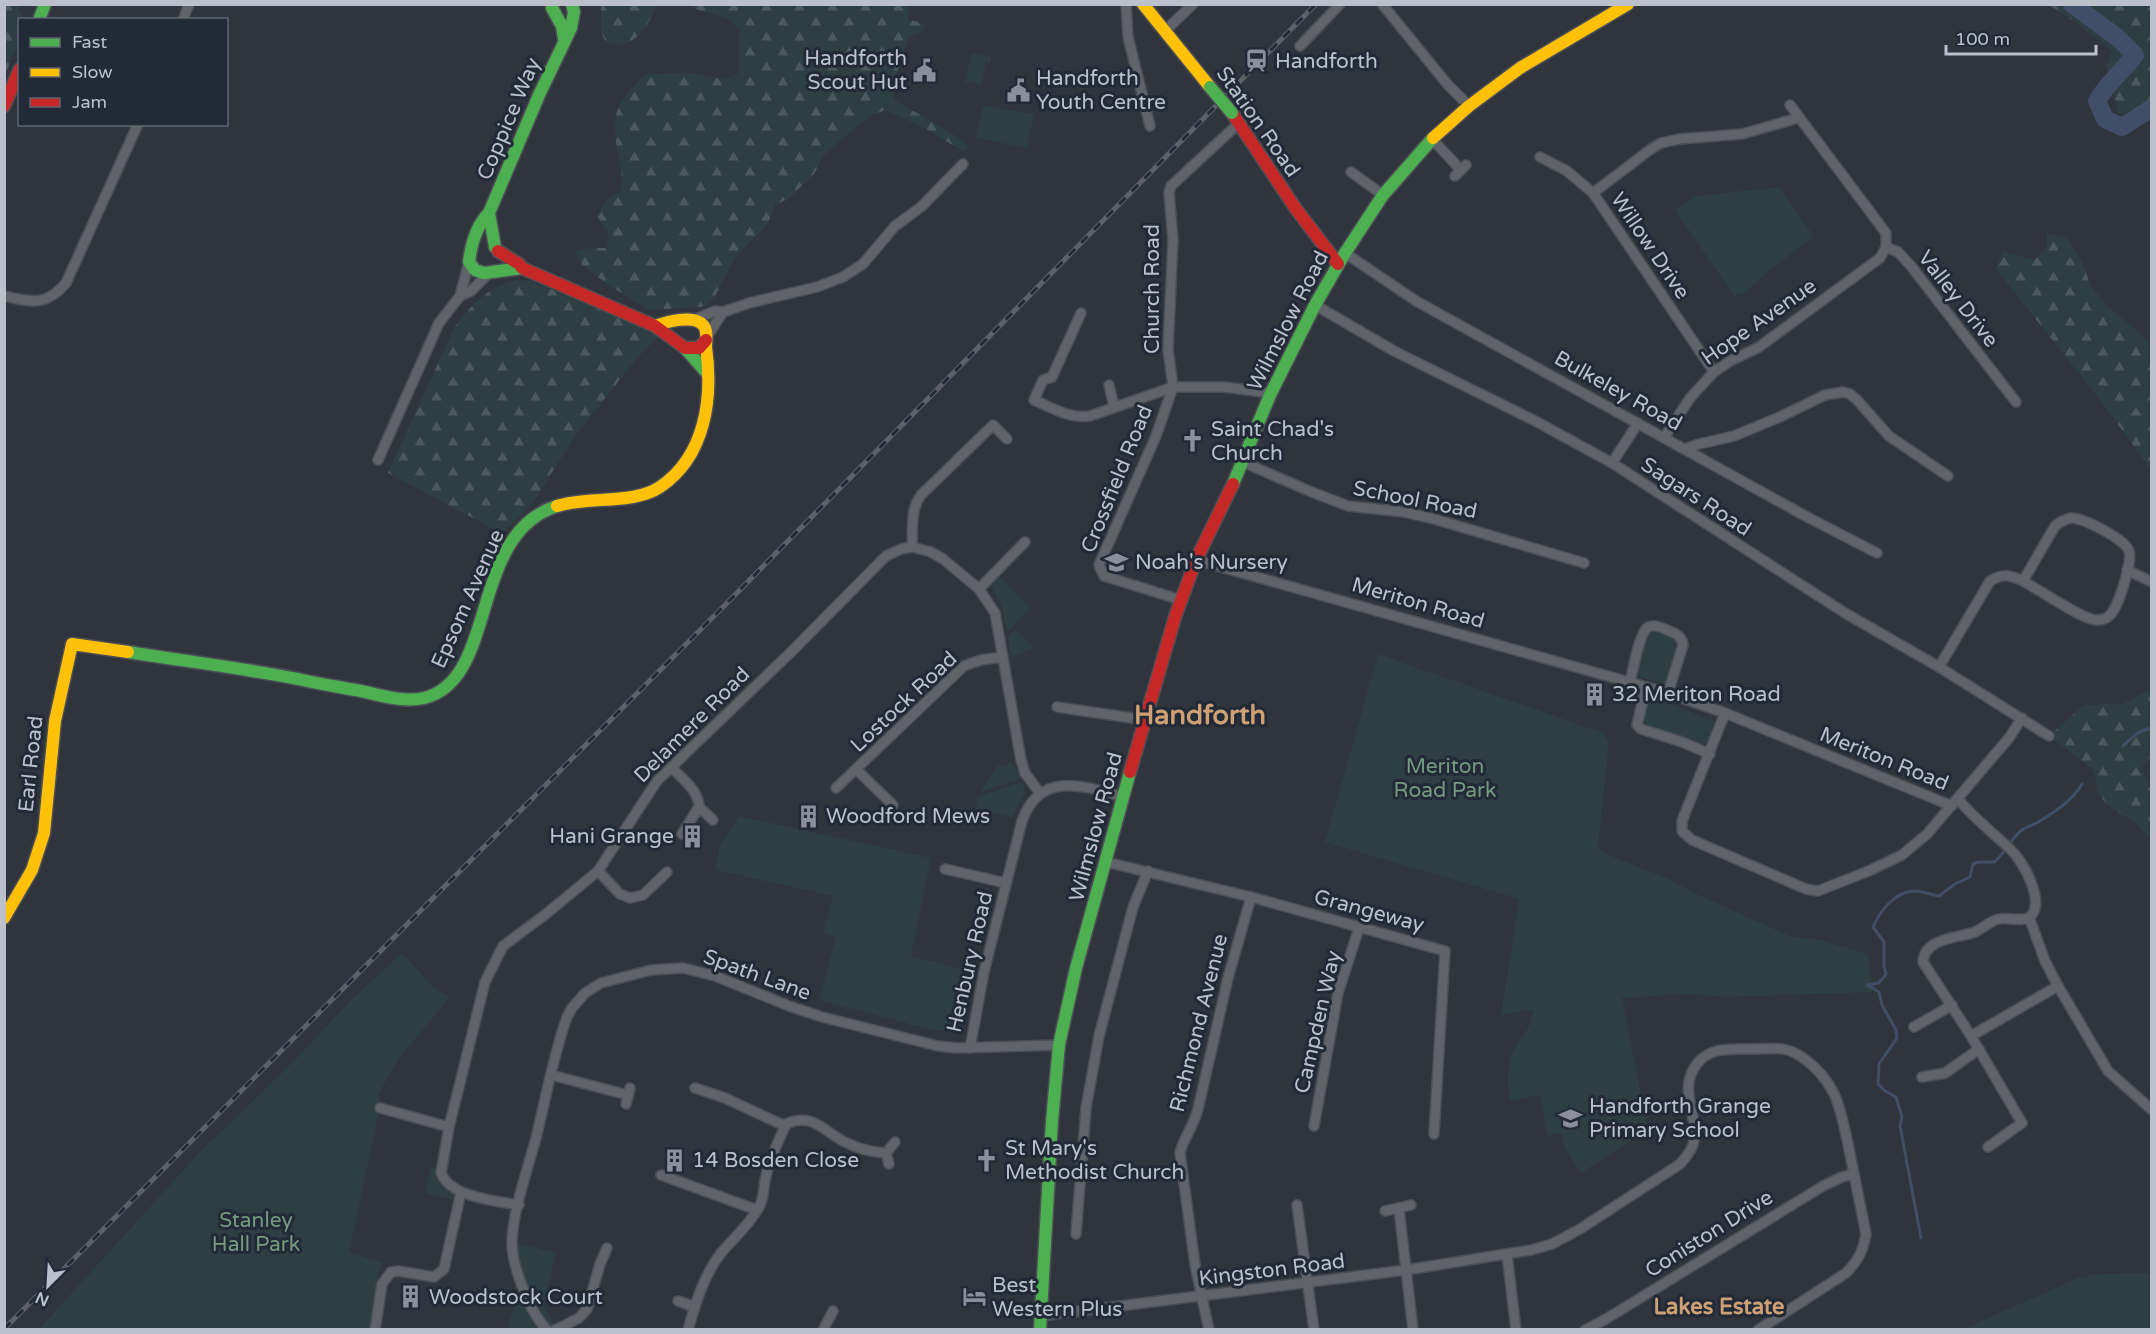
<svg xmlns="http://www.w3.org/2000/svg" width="2156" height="1334" viewBox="0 0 2156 1334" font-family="'Varela Round',sans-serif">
<defs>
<pattern id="forest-firs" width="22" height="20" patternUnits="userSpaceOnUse" patternTransform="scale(1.5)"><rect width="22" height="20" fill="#2d3f43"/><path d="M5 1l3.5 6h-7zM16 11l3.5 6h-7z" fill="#4a595d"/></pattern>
</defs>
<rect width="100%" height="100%" fill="#30343c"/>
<g fill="#2d3f43">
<path d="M971,53L991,57L990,63L986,62L981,85L965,82Z"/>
<path d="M983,105L1034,114L1027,148L976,138Z"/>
<path d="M1779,187L1813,235L1811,239L1771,269L1745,293L1734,296L1675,210L1696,196Z"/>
<path d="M999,576L1031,608L1007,632L1001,605L991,586Z"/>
<path d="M1015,629L1035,649L1011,657L1008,637Z"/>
<path d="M1654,630L1675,637L1679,645L1668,683L1665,684L1640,677L1637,671L1648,634Z"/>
<path d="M1378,654L1603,733L1609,742L1598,848L1611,856L1669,879L1692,892L1792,937L1820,940L1868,954L1873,992L1727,997L1687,994L1622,998L1648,1130L1581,1173L1564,1147L1562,1133L1547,1136L1540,1095L1509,1101C1508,1082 1505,1061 1517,1044C1526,1029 1531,1029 1533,1010L1501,1015L1519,899L1325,842Z"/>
<path d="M1651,697L1714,721L1715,726L1709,742L1701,744L1642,724L1647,698Z"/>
<path d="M1012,763L1021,776L1020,779L980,792L998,766Z"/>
<path d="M1020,782L1024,785L1025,794L1012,817L976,809L977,797Z"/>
<path d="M739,816L931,858L911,956L977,973L961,1033L929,1029L819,1000L836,937L823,933L833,896L716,870L719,846Z"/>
<path d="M402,953L435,989L450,997L399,1058L379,1093L380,1108L349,1253L383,1262C373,1285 377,1306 369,1329L38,1330L198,1154L291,1064L353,998Z"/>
<path d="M431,1168H436L438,1182L455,1195L453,1200L425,1193Z"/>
<path d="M514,1242L556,1253L544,1305L556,1329L507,1330L520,1287Z"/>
<path d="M2151,1273V1329H1963L2078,1278L2096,1274Z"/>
</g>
<g fill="url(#forest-firs)">
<path d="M5,4L21,5L19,9L24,19L20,20L19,40L5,76Z"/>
<path d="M601,5V4L657,5C652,14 648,26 640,34C631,44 606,53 602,33C600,25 601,14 601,5Z"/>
<path d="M689,5H909L908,20L920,22L926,26L921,33L909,37L895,79L894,100L950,132L969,146L964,152L926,129L886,110L872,115L850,132L823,156L814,174L788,199L775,205L767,225L736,256L715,296L707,305L701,307L649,310L610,286L582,265L575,251L591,248H607L608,232L597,216L606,200L621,190C624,175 619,164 617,148C611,109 619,100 646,74L689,73L722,79L738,74C740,59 737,44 740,30L728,18L698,10Z"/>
<path d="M2049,5H2151V106L2138,119L2119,113L2106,67L2112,51L2077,23Z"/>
<path d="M2047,233L2068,239L2084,266L2090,285L2107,306L2140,333L2151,347V470L2101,401L1996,269L2003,252L2035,260L2047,247Z"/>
<path d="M516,280L531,281L660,335L636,359L576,435L533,502L503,534L388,473L454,328C471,305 488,287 516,280Z"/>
<path d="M2151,689V757L2141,766L2151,791V839L2136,823L2111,808L2098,794L2094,770L2049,736L2084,705L2123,704Z"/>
</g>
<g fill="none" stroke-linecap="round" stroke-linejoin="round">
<g stroke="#414e67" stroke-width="3">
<path d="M2123,746C2132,737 2139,730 2152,728"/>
<path d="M1921,1238L1900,1126L1902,1117L1896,1097L1885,1091L1878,1084L1879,1064L1897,1038L1896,1030L1882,1005L1879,992L1867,985L1879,983L1886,974L1884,967V942L1873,927C1880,911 1895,891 1915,891C1922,891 1932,895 1939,896L1955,884L1970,877L1973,864L1978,862H1994C2006,853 2010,839 2022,830C2027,826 2034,825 2040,821C2056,811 2072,801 2082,784"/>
</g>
<path stroke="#414e67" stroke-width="18" d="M2072,4L2118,38L2135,55C2123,71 2107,83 2097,101L2105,119L2122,127L2152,108"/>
<defs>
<g id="street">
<path d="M1126,4L1128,37L1150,126"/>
<path d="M1382,4L1448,85L1469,106"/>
<path d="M183,20L189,4"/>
<path d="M1165,31L1193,4"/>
<path d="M1300,46L1340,4"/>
<path d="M1432,139L1460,169"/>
<path d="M1540,157L1567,171L1593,193L1714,372"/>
<path d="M1351,172L1383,195"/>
<path d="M1455,176L1466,165"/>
<path d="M1593,193L1651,149L1661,143L1679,139L1742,134L1798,118"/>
<path d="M1886,247L1898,252L1911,266L2016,402"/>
<path d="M1345,253L1416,301L1809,518L1877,553"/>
<path d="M4,296C31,302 46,307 66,283L138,124"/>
<path d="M460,296L469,262"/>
<path d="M1315,305L1394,351L1539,423L1612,463L1845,613L1939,667L2049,736"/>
<path d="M1081,313L1052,377L1043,380L1034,400C1053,408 1069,419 1090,416L1173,387H1224L1263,392L1270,395"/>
<path d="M693,320L715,311L723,312L749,303L817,287L843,277L863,264L895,226L921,207L963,164"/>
<path d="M706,338L723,312"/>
<path d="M1109,385L1114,407"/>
<path d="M1664,438L1690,398L1714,372L1730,361L1759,347L1880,258L1886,247V233L1790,105"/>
<path d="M1685,449L1699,444L1734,436L1782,416L1825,395L1843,392L1850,394L1857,400L1889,436L1948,476"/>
<path d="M378,460L439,323L460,296L471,291L489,273"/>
<path d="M1243,462L1309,491L1348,506L1404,512L1434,519L1584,563"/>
<path d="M1612,463L1638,423"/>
<path d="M912,547C913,531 910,509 921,495L993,425L1007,439"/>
<path d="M1196,560L1668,693L1725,713L1952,806"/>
<path d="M2127,570L2152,582"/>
<path d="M979,589L1025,542"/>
<path d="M1181,600L1104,576L1099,565L1156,436L1173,387L1168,349L1173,240L1169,193L1171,186L1239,123"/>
<path d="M1939,667L1990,581C2003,573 2010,575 2023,581L2055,526C2060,522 2065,519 2071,518C2083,517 2126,540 2129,551C2133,561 2118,609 2109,616C2106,619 2101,620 2096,620C2083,620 2038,589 2023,581"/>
<path d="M1630,682C1633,671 1639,633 1648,627C1654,624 1661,627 1667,630C1675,633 1682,636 1683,645L1668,693"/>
<path d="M1646,687L1637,725L1641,729L1682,742L1710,754"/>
<path d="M1057,707L1146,720"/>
<path d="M1725,713L1682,821V831L1692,840L1806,889L1818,891L1871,870L1902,855L1927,834L2009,738L2022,718"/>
<path d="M671,767C681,778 699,790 699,807L682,834"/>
<path d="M857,770L893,805"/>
<path d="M836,788L964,666L981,660L1003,657"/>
<path d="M1958,799C1974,818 1993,833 2011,850C2023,861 2045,901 2031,916C2023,923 2008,917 1999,919C1990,921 1983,928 1975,932C1958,938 1924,938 1923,962L1971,1036L2022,1123L1988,1147"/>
<path d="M699,807L713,820"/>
<path d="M1106,862L1251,897L1445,951L1434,1134"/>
<path d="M945,869L1006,883"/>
<path d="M598,871L620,894L630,898L643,895L667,872"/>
<path d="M2029,917L2045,961L2058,986L2108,1071L2152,1110"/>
<path d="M1914,1027L1952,1005"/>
<path d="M1971,1036L2058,986"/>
<path d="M970,1048L984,972L1022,821C1040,770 1084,786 1123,797"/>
<path d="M551,1075L628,1095"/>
<path d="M1922,1077L1945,1073L1979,1049"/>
<path d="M695,1088L725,1098L785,1126"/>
<path d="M626,1104L630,1088"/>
<path d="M380,1108L449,1127"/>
<path d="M1314,1126L1338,993L1359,928"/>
<path d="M889,1164L886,1153L895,1142"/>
<path d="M661,1175L757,1210"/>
<path d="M519,1205C496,1201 450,1197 441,1173L449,1127L485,982L503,946L546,914L598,871L657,781L791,652L886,556L901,549L912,547L931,552L943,559L979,589L995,613L1021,760L1025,773L1040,793"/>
<path d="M1297,1205L1314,1330"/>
<path d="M1399,1209L1413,1330"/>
<path d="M1385,1211L1411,1205"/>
<path d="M1076,1234L1086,1108L1099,1036L1133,907L1148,871"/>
<path d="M1507,1254L1516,1330"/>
<path d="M678,1301L695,1307"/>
<path d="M1040,1316L1406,1270L1531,1250L1552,1244L1580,1229L1680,1164C1685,1158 1690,1153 1693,1145C1701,1119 1677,1091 1696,1065C1709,1047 1729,1049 1750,1049C1764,1049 1782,1046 1795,1053C1810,1061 1825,1076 1833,1092C1841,1107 1844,1127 1848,1144C1854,1174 1860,1204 1866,1234C1863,1251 1858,1261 1846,1273L1758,1330"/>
<path d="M375,1330L382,1284L391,1272L398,1271L434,1277L444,1269L461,1192"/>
<path d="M547,1330C530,1313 511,1264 512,1241C513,1210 528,1168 536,1138C546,1098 553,1056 567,1017L572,1008L585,993L601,983L651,970L683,968L715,976L789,1006L822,1017L938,1046L956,1048L1059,1045"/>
<path d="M555,1330L579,1318L587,1309L600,1264L607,1248"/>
<path d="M688,1330C695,1304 704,1275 721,1253C734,1238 749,1225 759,1207C765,1197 763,1186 766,1176C770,1158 779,1140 786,1124C813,1112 823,1131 845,1142C858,1149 872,1152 886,1153"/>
<path d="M823,1330L833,1311"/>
<path d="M1209,1330L1195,1265L1180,1153C1184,1137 1194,1125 1198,1109L1228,978L1251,897"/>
<path d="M1585,1330L1606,1319L1823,1186L1842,1177L1854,1174"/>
</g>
<g id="fast">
<path d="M552,8L562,26L564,39"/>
<path d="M39,20L45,4"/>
<path d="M489,213C477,225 471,245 469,262L475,270L484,273L522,268"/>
<path d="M495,247L489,213L539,95L571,28L574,12L572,4"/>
<path d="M685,348L707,373"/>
<path d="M1233,484L1270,395L1315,305L1345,253L1383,195L1433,138"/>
<path d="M128,652C184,661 242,668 298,679C319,684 340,687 361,691C380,695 404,703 424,698C499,680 468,534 557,506"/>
<path d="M1040,1330L1052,1121L1059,1045L1076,968L1130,772"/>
</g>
<g id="slow">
<path d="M1143,4L1210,87"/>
<path d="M1433,138L1469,106L1520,68L1628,4"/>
<path d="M557,506C588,496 633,505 660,487C706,456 713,397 706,347C706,341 708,330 703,325C694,314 666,322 655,326"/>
<path d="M4,918L32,870L44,833L55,721L72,644L128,652"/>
</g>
<g id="jam">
<path d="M4,106L20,69"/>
<path d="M1232,113L1296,209L1338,264"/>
<path d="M498,251L519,264L522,268L655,326L685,348H699L706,340"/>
<path d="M1130,772L1175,617L1196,560L1233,484"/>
</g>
</defs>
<use href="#street" stroke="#4c4f55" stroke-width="12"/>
<use href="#fast" stroke="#4c4f55" stroke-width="15"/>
<use href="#slow" stroke="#4c4f55" stroke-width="15"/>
<use href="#jam" stroke="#4c4f55" stroke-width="15"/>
<use href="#street" stroke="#60636a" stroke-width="9"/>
<use href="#fast" stroke="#4caf50" stroke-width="12"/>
<use href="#slow" stroke="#ffc107" stroke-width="12"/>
<use href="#jam" stroke="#c62828" stroke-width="12"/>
<defs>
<path id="rail" d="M4,1329L728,602L1316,4"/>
</defs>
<use href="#rail" stroke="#5e6168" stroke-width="5"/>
<use href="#rail" stroke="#222a37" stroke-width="3" stroke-dasharray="9" stroke-linecap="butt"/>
<defs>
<path id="fast-bridge" d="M1210,87L1232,113"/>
</defs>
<use href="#fast-bridge" stroke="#4c4f55" stroke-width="15" stroke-linecap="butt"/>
<use href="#fast-bridge" stroke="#4caf50" stroke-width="12"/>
</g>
<defs>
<symbol id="station-bare" viewBox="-9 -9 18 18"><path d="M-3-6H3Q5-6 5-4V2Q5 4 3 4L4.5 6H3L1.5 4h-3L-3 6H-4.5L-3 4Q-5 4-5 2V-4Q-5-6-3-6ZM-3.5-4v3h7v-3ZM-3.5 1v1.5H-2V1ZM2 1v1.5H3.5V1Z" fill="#8a8f99" stroke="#222a37" stroke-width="2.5" paint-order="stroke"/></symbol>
<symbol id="civic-bare" viewBox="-9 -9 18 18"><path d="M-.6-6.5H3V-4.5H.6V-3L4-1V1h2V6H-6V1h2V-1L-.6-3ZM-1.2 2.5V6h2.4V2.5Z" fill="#8a8f99" stroke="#222a37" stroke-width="2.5" paint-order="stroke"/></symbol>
<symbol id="church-bare" viewBox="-9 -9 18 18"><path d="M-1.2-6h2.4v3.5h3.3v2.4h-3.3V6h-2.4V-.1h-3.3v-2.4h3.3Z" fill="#8a8f99" stroke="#222a37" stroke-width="2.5" paint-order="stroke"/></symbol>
<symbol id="school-bare" viewBox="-9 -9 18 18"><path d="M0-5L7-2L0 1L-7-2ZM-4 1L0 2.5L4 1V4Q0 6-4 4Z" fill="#8a8f99" stroke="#222a37" stroke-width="2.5" paint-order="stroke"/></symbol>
<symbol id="building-bare" viewBox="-9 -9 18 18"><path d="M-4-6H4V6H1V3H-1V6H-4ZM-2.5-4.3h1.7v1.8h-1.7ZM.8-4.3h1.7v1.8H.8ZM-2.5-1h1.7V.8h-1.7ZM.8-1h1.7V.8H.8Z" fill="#8a8f99" stroke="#222a37" stroke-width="2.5" paint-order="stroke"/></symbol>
<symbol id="hotel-bare" viewBox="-9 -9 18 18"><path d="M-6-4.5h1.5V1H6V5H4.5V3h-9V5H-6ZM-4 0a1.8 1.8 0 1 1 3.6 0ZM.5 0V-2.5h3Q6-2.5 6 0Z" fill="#8a8f99" stroke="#222a37" stroke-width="2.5" paint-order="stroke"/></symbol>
</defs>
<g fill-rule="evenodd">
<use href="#station-bare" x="1240" y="44" width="33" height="33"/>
<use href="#civic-bare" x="908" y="54" width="33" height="33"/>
<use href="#civic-bare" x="1002" y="74" width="33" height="33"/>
<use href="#church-bare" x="1176" y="424" width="33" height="33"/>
<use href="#school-bare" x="1100" y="546" width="33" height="33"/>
<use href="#building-bare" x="1578" y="678" width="33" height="33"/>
<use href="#building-bare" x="792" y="800" width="33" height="33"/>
<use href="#building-bare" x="676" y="820" width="33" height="33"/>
<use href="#school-bare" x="1554" y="1102" width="33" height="33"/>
<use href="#building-bare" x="658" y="1144" width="33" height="33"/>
<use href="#church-bare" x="970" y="1144" width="33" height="33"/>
<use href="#building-bare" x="394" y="1280" width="33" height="33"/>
<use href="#hotel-bare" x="958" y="1280" width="33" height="33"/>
</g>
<g text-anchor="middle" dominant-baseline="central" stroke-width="6" stroke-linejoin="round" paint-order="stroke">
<g font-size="21" fill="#bbc0cb" stroke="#222a37" text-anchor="start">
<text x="907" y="58" text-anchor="end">Handforth<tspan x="907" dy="24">Scout Hut</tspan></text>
<text x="1275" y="61">Handforth</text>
<text x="1036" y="78">Handforth<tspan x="1036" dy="24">Youth Centre</tspan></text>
<text x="1211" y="429">Saint Chad's<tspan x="1211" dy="24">Church</tspan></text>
<text x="1135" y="562">Noah's Nursery</text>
<text x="1612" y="694">32 Meriton Road</text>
<text x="826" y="816">Woodford Mews</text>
<text x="674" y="836" text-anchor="end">Hani Grange</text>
<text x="1589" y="1106">Handforth Grange<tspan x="1589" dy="24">Primary School</tspan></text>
<text x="1005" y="1148">St Mary's<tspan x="1005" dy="24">Methodist Church</tspan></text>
<text x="692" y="1160">14 Bosden Close</text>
<text x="992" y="1285">Best<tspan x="992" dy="24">Western Plus</tspan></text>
<text x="429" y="1297">Woodstock Court</text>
</g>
<g font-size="21" fill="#bbc0cb" stroke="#222a37">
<text transform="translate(509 119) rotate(-67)">Coppice Way</text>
<text transform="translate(1258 122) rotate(55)">Station Road</text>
<text transform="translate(1650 246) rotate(56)">Willow Drive</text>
<text transform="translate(1152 289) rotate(-90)">Church Road</text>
<text transform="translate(1958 299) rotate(52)">Valley Drive</text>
<text transform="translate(1288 321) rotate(-63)">Wilmslow Road</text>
<text transform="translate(1759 322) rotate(-35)">Hope Avenue</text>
<text transform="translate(1618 391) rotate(29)">Bulkeley Road</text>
<text transform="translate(1117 479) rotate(-68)">Crossfield Road</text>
<text transform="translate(1696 497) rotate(33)">Sagars Road</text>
<text transform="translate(1415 500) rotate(11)">School Road</text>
<text transform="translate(468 599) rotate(-66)">Epsom Avenue</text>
<text transform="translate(1418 603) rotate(16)">Meriton Road</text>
<text transform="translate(904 702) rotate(-43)">Lostock Road</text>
<text transform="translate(692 725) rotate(-45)">Delamere Road</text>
<text transform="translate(1884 759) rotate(22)">Meriton Road</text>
<text transform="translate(31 764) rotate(-84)">Earl Road</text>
<text transform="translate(1096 827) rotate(-75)">Wilmslow Road</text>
<text transform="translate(1369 911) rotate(15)">Grangeway</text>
<text transform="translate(970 962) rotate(-77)">Henbury Road</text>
<text transform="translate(757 975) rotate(20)">Spath Lane</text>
<text transform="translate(1318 1022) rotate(-77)">Campden Way</text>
<text transform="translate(1199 1023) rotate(-76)">Richmond Avenue</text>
<text transform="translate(1709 1234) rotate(-32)">Coniston Drive</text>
<text transform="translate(1272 1270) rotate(-7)">Kingston Road</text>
</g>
<g font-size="21" fill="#749a7f" stroke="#222a37">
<text x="1445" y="766">Meriton<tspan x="1445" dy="24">Road Park</tspan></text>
<text x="256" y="1220">Stanley<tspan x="256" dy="24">Hall Park</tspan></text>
</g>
<g font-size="22" font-weight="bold" fill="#cea073" stroke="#222a37">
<text x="1719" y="1307">Lakes Estate</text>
</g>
<g font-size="27" font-weight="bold" fill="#cea073" stroke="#222a37">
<text x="1200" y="715">Handforth</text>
</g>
</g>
<rect width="2156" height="1334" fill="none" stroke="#bbc0cb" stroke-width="12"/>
<rect x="18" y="18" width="210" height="108" fill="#222a37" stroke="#5f6672" stroke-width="1.5"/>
<rect x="30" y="38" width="30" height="9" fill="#4caf50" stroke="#5f6672" stroke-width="1.5"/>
<text x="72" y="48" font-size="18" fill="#bbc0cb">Fast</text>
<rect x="30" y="68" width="30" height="9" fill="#ffc107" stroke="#5f6672" stroke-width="1.5"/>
<text x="72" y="78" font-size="18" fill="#bbc0cb">Slow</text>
<rect x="30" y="98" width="30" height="9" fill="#c62828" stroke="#5f6672" stroke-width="1.5"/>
<text x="72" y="108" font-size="18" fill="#bbc0cb">Jam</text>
<g transform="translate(48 1286) rotate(204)" stroke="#222a37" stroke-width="4.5" paint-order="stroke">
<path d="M0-4.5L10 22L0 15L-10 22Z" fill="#bbc0cb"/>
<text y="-9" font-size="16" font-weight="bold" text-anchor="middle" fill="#bbc0cb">N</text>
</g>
<path d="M1946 45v9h150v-9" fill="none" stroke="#bbc0cb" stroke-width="3"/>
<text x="1955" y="45" font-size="18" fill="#bbc0cb" stroke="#222a37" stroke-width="4.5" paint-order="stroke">100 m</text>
</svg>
